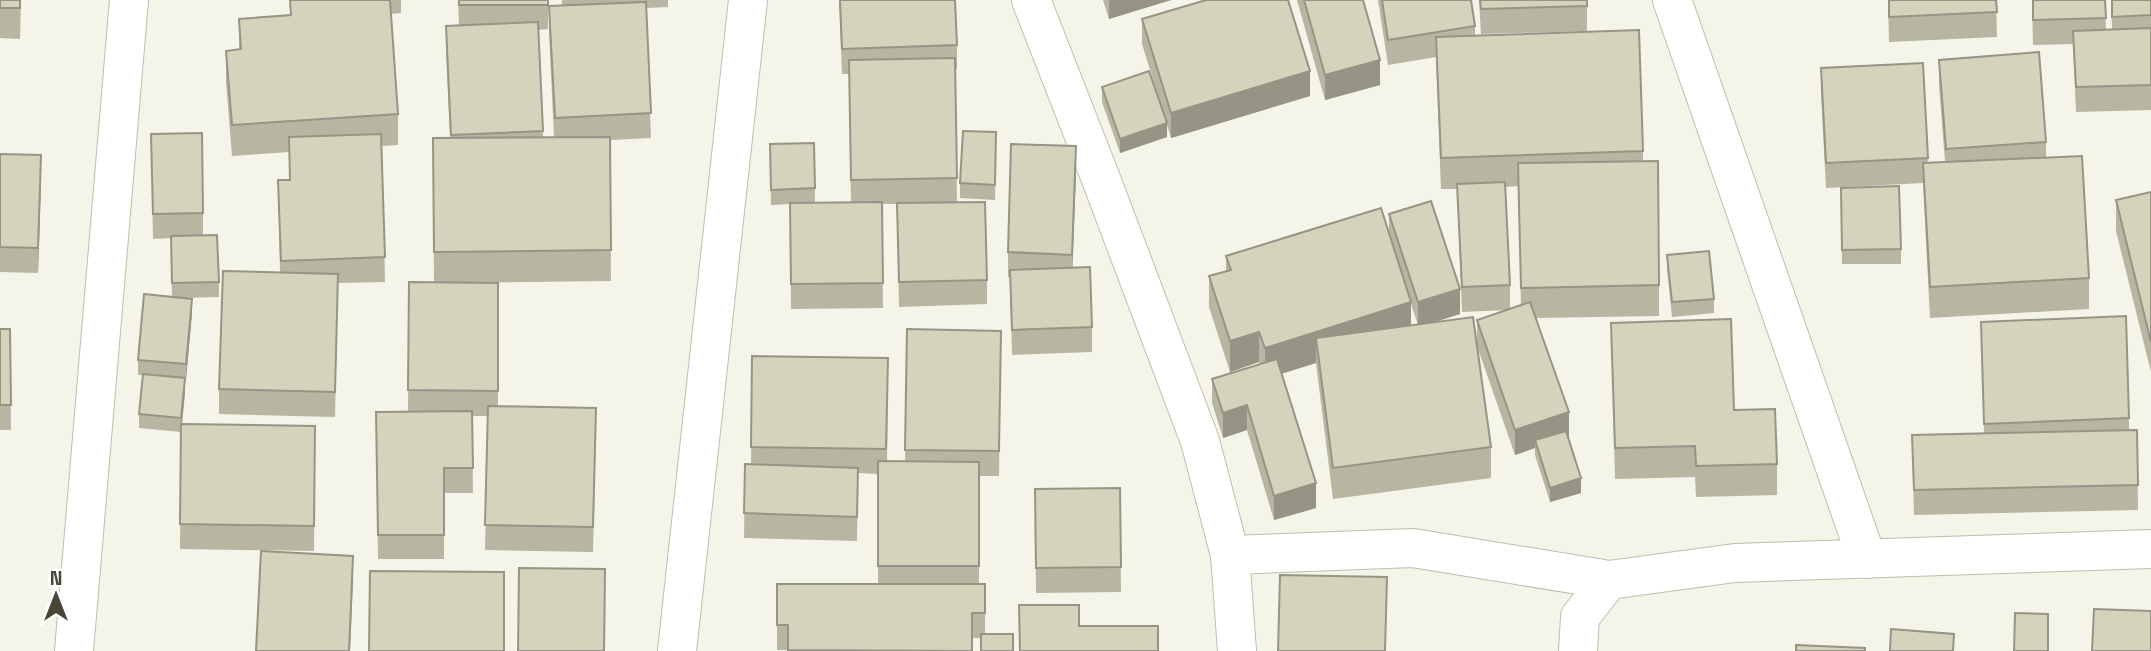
<svg xmlns="http://www.w3.org/2000/svg" width="2151" height="651" viewBox="0 0 2151 651" font-family="'Space Grotesk',sans-serif">
<rect width="100%" height="100%" fill="#f4f4e8"/>
<g fill="none" stroke-linecap="round" stroke-linejoin="round">
<defs>
<g id="minor">
<path d="M1031,0L1101,179L1200,441L1230,555L1237,651"/>
<path d="M1672,0L1867,559"/>
<path d="M1230,555L1413,548L1609,580"/>
<path d="M74,651L129,0"/>
<path d="M677,651L748,0"/>
<path d="M1578,651L1580,617L1609,580L1735,563L2151,549"/>
</g>
</defs>
<use href="#minor" stroke="#c0beaa" stroke-width="40"/>
<use href="#minor" stroke="#fff" stroke-width="38"/>
</g>
<g fill="#b8b5a3" fill-rule="evenodd">
<path d="M0,0H21L20,39L0,38Z"/>
<path d="M290,0H401V13L391,14L398,114V145L382,146L385,282L338,283L335,417L219,414V389L280,272L278,180H290L289,152L232,156L226,82V51L239,49V19L290,15Z"/>
<path d="M458,0H548V29L538,30L543,137H554L549,31V6H562V0H668V7L646,8L651,138L610,140L611,281L434,283L433,138H450L446,51V26H459Z"/>
<path d="M839,0H955L957,45V69H955L957,202L987,280V304L899,307L897,204H882L883,308L791,309L790,204L771,205L770,144L814,143L815,203L851,202L849,74H842Z"/>
<path d="M1103,0H1171L1109,19Z"/>
<path d="M1297,0H1363L1380,85L1325,100Z"/>
<path d="M1378,0H1471L1475,26V35L1643,151V162L1659,285V316L1536,318L1569,437H1568L1581,493L1550,502L1535,455V448L1515,455L1477,346L1491,447V478L1333,499L1316,363L1282,373L1316,508L1274,520L1247,430L1223,438L1212,403V379L1260,364L1259,362L1230,372L1209,307V276L1226,271V256L1389,234V214L1460,314L1432,323L1477,345V320L1507,310L1462,312L1457,189H1441L1436,57L1388,65ZM1518,186L1521,306L1510,309V285L1505,187ZM1411,304L1418,325L1411,326Z"/>
<path d="M1479,0H1587V31L1481,34Z"/>
<path d="M1888,0H1996L1997,37L1889,42Z"/>
<path d="M2032,0H2105L2106,30H2112L2111,0H2151V110L2076,112L2073,44L2033,45Z"/>
<path d="M1142,19L1310,96L1171,138L1167,125V137L1120,153L1102,102V87L1161,105L1142,44Z"/>
<path d="M1939,60L2046,142V157L2089,278V309L1930,318L1923,183L1826,188L1821,93V68L1923,63L1928,163L1945,162L1939,85Z"/>
<path d="M151,134L203,213V235L219,282V297L182,298L192,313L186,379H185V392L182,424L315,426L314,551L180,549L181,432L139,428V414L143,375H138V360L172,297L171,238L153,239Z"/>
<path d="M996,146L995,200L960,198V183Z"/>
<path d="M0,154L41,180L38,273L0,272Z"/>
<path d="M1076,171L1072,268L1092,327V352L1012,355L1010,277H1008V252Z"/>
<path d="M1841,188L1901,249V264H1842Z"/>
<path d="M2151,192V372L2116,231V200Z"/>
<path d="M1667,255L1714,299V313L1672,317L1667,269Z"/>
<path d="M409,282L498,283V406L596,433L593,552L485,550L488,416H472L473,493H444V559H378L376,412H408Z"/>
<path d="M1981,322L2129,418V430H2137L2138,510L1914,515L1912,435L1984,433Z"/>
<path d="M1611,323L1734,410L1777,464V495L1696,497L1695,477L1615,479Z"/>
<path d="M0,329H10L11,430H0Z"/>
<path d="M907,329L1001,331L999,476H979V584H985V634L981,638H972V651H788V650H777V584H878V474L858,473L857,541L744,538L745,464H751L752,356L888,382L887,461L905,462Z"/>
<path d="M1120,488L1121,592L1036,593L1035,489Z"/>
</g>
<g fill="#969484">
<path d="M1109,0H1171L1109,19Z"/>
<path d="M1380,60V85L1325,100V75Z"/>
<path d="M1310,71V96L1171,138V113Z"/>
<path d="M1167,123V137L1120,153V139Z"/>
<path d="M1076,146V171L1072,280V255Z"/>
<path d="M41,155V180L38,273V248Z"/>
<path d="M1460,289V314L1418,327V302Z"/>
<path d="M192,299V313L186,379V364Z"/>
<path d="M1411,302V333L1316,338V363L1265,379V348Z"/>
<path d="M1259,332V362L1230,372V341Z"/>
<path d="M185,378V392L181,432V418Z"/>
<path d="M1247,405V430L1223,438V413Z"/>
<path d="M1569,412V437L1537,447L1535,440V448L1515,455V430Z"/>
<path d="M1581,478V493L1550,502V488Z"/>
<path d="M1316,483V508L1274,520V496Z"/>
<path d="M353,556V580L350,651H349Z"/>
</g>
<g fill="#d6d3bd" stroke="#969484" stroke-width="2">
<rect x="0" y="0" width="20" height="8"/>
<path d="M290,0H390L398,114L232,125L226,51L241,49L239,19L291,15Z"/>
<rect x="459" y="0" width="89" height="5"/>
<path d="M840,0H955L957,45L842,49Z"/>
<path d="M1206,0H1288L1310,71L1171,113L1142,19Z"/>
<path d="M1304,0H1363L1380,60L1325,75Z"/>
<path d="M1382,0H1471L1475,26L1388,40Z"/>
<path d="M1480,0H1587V6L1481,9Z"/>
<path d="M1889,0H1996L1997,12L1889,17Z"/>
<path d="M2033,0H2105L2106,18L2033,20Z"/>
<path d="M2112,0H2151V15L2112,17Z"/>
<path d="M646,2L651,113L555,118L549,6Z"/>
<path d="M538,22L543,131L451,135L446,26Z"/>
<path d="M2151,28V85L2076,87L2073,31Z"/>
<path d="M1639,30L1643,151L1441,158L1436,37Z"/>
<path d="M2039,52L2046,142L1946,149L1939,60Z"/>
<path d="M955,58L957,178L851,180L849,60Z"/>
<path d="M1923,63L1928,158L1826,163L1821,68Z"/>
<path d="M1149,71L1167,123L1120,139L1102,87Z"/>
<path d="M963,131L996,132L995,185L960,183Z"/>
<path d="M202,133L203,213L153,214L151,134Z"/>
<path d="M381,134L385,257L281,261L278,180H290L289,137Z"/>
<path d="M610,137L611,250L434,252L433,138Z"/>
<path d="M814,143L815,188L771,190L770,144Z"/>
<path d="M1011,144L1076,146L1072,255L1008,252Z"/>
<path d="M0,154L41,155L38,248L0,247Z"/>
<path d="M2082,156L2089,278L1930,287L1923,163Z"/>
<path d="M1658,161L1659,285L1521,288L1518,163Z"/>
<path d="M1505,182L1510,285L1462,287L1457,184Z"/>
<path d="M1899,186L1901,249L1842,250L1841,188Z"/>
<path d="M2151,192V342L2116,200Z"/>
<path d="M1431,201L1460,289L1418,302L1389,214Z"/>
<path d="M882,202L883,283L791,284L790,203Z"/>
<path d="M985,202L987,280L899,282L897,203Z"/>
<path d="M1381,208L1411,302L1265,348L1259,332L1230,341L1209,276L1231,270L1226,256Z"/>
<path d="M217,235L219,282L172,283L171,236Z"/>
<path d="M1709,251L1714,299L1672,302L1667,255Z"/>
<path d="M1090,267L1092,327L1012,330L1010,270Z"/>
<path d="M223,271L338,274L335,392L219,389Z"/>
<path d="M409,282L498,283V391L408,390Z"/>
<path d="M144,294L192,299L186,364L138,360Z"/>
<path d="M1530,302L1569,412L1515,430L1477,320Z"/>
<path d="M2126,316L2129,418L1984,424L1981,322Z"/>
<path d="M1473,317L1491,447L1333,468L1316,338Z"/>
<path d="M1731,319L1734,410L1775,409L1777,464L1696,466L1695,446L1615,448L1611,323Z"/>
<path d="M0,329H10L11,405H0Z"/>
<path d="M907,329L1001,331L999,451L905,450Z"/>
<path d="M752,356L888,358L886,449L751,447Z"/>
<path d="M1277,359L1316,483L1274,496L1247,405L1223,413L1212,379Z"/>
<path d="M143,374L185,378L181,418L139,414Z"/>
<path d="M488,406L596,408L593,527L485,525Z"/>
<path d="M472,411L473,468H444V535H378L376,412Z"/>
<path d="M181,424L315,426L314,526L180,524Z"/>
<path d="M2137,430L2138,485L1914,490L1912,435Z"/>
<path d="M1566,431L1581,478L1550,488L1535,440Z"/>
<path d="M878,461L979,462V566H878Z"/>
<path d="M745,464L858,468L857,517L744,513Z"/>
<path d="M1120,488L1121,567L1036,568L1035,489Z"/>
<path d="M261,551L353,556L349,651H256Z"/>
<path d="M519,568L605,569L604,651H518Z"/>
<path d="M370,571L504,572V651H369Z"/>
<path d="M1280,575L1387,577L1385,651H1278Z"/>
<path d="M777,584H985V613H972V651L788,650V625H777Z"/>
<path d="M1019,605H1079V626H1158V651H1020Z"/>
<path d="M2094,609L2151,611V651H2092Z"/>
<path d="M2015,613L2048,614V651H2014Z"/>
<path d="M1891,629L1954,634L1953,651H1890Z"/>
<rect x="981" y="634" width="32" height="17"/>
<path d="M1796,645L1865,648V651H1796Z"/>
</g>
<g transform="translate(56 595)" stroke="#ffffff" stroke-width="5" paint-order="stroke">
<path d="M0-5L12 26L0 18L-12 26Z" fill="#484636"/>
<text y="-10" font-size="19" font-weight="bold" text-anchor="middle" fill="#484636">N</text>
</g>
</svg>
